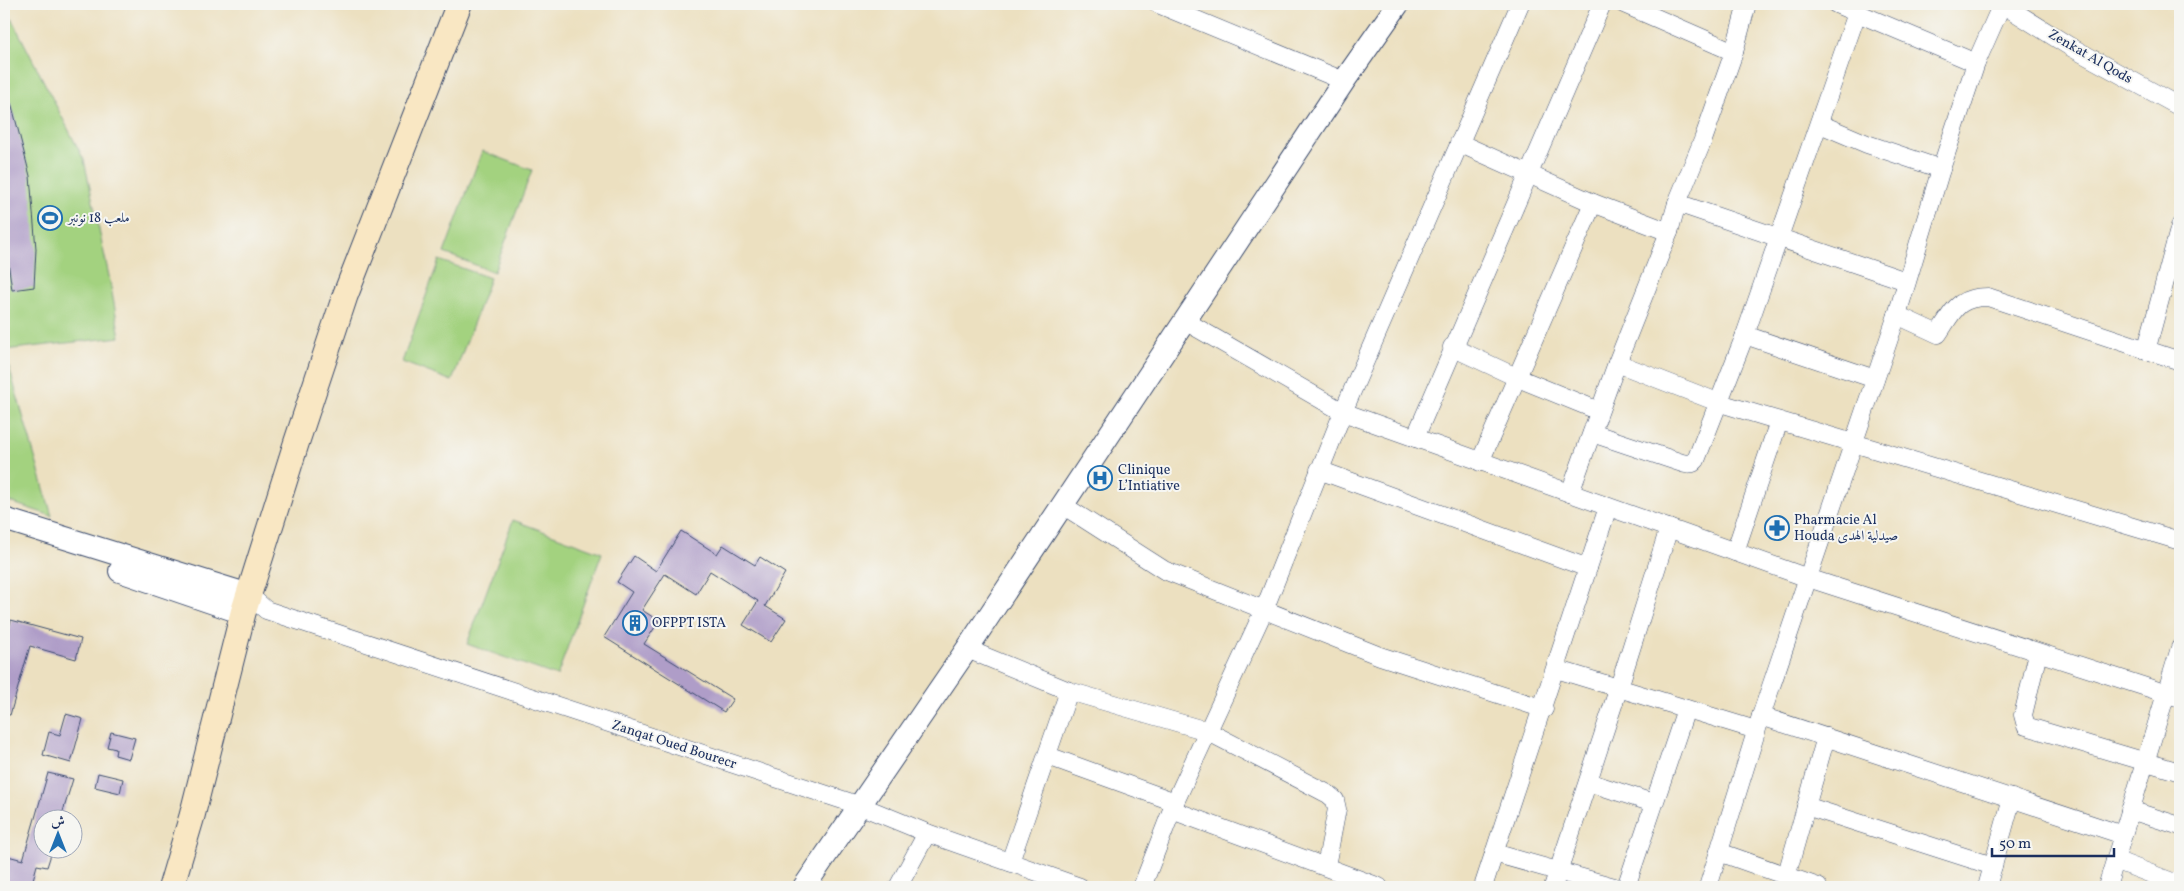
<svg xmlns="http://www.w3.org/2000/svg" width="2184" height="891" viewBox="0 0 2184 891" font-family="Vollkorn,Amiri,serif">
<rect width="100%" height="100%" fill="#f6f6f2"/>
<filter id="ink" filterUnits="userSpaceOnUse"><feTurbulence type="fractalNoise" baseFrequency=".02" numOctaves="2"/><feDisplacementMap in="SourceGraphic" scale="10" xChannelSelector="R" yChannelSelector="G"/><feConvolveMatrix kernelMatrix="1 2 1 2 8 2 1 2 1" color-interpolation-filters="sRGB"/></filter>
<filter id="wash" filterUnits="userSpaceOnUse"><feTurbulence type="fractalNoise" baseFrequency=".0096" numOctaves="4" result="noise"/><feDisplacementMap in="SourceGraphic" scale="20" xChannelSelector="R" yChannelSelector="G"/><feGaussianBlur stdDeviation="1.12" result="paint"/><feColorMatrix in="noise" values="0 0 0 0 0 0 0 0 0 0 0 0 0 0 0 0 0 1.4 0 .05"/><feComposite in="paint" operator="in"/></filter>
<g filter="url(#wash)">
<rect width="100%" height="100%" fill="#ece0c0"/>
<g fill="#a3d27f" stroke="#5f806e">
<path d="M4,4L84,160L109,276L120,337L4,350Z"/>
<path d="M482,151L532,170L494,272L444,253Z"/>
<path d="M439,260L490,278L452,381L402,362Z"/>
<path d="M4,350L52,516L4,500Z"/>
<path d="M513,520L602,553L557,676L467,644Z"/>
</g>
<g id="blocks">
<g fill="#af9dc8">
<path d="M4,89L12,106L30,176L36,249L34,287L12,290L4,233Z"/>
<path d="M681,531L717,554L723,545L755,565L760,557L785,573L765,606L786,619L771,642L743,625L758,601L710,571L696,594L665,574L642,610L659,621L644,644L733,699L724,712L604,637L632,592L617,582L634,556L656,571Z"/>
<path d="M11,620L81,639L76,659L30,646L10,715L4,714V646Z"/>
<path d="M66,714L83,719L71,763L43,755L49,732L60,735Z"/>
<path d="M111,732L135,738L129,759L115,755L116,749L107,747Z"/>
<path d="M48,773L73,779L61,818H42V848H53L47,867L37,865L31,887L4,882V855L23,860Z"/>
<path d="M98,773L123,779L120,793L95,787Z"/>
</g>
</g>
</g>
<g filter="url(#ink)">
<use href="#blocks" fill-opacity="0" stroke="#3a4a6d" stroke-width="1"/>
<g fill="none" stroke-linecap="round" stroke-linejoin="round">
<defs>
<g id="minor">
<path d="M1158,4L1344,81"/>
<path d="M1624,4L1734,52"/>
<path d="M1836,4L1976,63"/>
<path d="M2002,4L2069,46L2180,107"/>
<path d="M1820,124L1867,144L1941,169"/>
<path d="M1459,143L1593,203L1669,232"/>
<path d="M1677,203L1906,281"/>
<path d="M1897,315L1938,334C1954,310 1957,297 1988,297L2180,361"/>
<path d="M1185,321L1343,412L1808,578L2180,698"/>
<path d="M1745,335L1875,379"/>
<path d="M1452,347L1518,378L1599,411"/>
<path d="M2146,351L2180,226"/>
<path d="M1617,363L1720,403L2180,541"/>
<path d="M1592,433L1685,464L1693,463L1696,460L1745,335L1857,13"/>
<path d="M1415,438L1602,4"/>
<path d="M1480,462L1593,203"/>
<path d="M1319,470L1588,568"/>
<path d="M1570,493L1617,363L1669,232L1677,203L1703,140L1734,52L1747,4"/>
<path d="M1061,504L1164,570L1380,656L1544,709"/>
<path d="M1735,552L1779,421"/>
<path d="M249,595L266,610L861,806L927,833L1080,887"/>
<path d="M967,649L1069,691L1207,731L1328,794L1335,800L1337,809L1326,866"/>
<path d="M2038,653L2023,715L2026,726L2180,772"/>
<path d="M1556,669L1756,730"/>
<path d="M1761,716L2123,835"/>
<path d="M1048,756L1175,802"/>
<path d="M1588,782L1653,803"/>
<path d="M1806,806L1993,866"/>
<path d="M1172,810L1379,887"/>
<path d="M2130,810L2180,826"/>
<path d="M1719,852L1818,887"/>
<path d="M1494,853L1614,887"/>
<path d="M2115,860L2180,885"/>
<path d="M1010,862L1069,691"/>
<path d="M1786,877L1826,737"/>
<path d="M898,887L927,833"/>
<path d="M1142,887L1175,802L1264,610L1343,412L1520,4"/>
<path d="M1483,887L1608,507"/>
<path d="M1553,887L1619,687L1669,528"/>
<path d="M1626,887L1686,709"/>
<path d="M1708,887L1761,716L1897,315L1941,169L1976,63L2002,4"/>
<path d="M1987,887L2012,798"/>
<path d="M2107,887L2180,648"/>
</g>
<g id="tertiary">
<path d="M4,519L249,595"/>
<path d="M120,571L243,613"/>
<path d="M804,887L967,649L1344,81L1398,4"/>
</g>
<path id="secondary" d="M171,887L192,816L243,613L296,444L345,296L459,4"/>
</defs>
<use href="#minor" stroke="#3a4a6d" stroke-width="19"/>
<use href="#tertiary" stroke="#3a4a6d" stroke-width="24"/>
<use href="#secondary" stroke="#3a4a6d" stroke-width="27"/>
<use href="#minor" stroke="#fff" stroke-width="18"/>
<use href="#tertiary" stroke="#fff" stroke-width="22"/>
<use href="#secondary" stroke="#f9e7c3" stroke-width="25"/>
</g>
</g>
<defs>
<symbol id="stadium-ring" viewBox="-11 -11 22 22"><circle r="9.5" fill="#f6f6f2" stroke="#1f6fb2" stroke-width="1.5"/><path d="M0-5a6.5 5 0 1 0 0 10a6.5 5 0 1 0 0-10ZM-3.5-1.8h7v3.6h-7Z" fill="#1f6fb2"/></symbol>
<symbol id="hospital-ring" viewBox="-11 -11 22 22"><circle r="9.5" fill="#f6f6f2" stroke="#1f6fb2" stroke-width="1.5"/><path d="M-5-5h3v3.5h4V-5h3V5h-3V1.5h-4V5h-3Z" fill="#1f6fb2"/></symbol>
<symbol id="pharmacy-ring" viewBox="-11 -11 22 22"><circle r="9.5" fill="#f6f6f2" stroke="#1f6fb2" stroke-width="1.5"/><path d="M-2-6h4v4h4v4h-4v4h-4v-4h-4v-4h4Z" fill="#1f6fb2"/></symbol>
<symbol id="building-ring" viewBox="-11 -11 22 22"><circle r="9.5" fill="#f6f6f2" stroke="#1f6fb2" stroke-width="1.5"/><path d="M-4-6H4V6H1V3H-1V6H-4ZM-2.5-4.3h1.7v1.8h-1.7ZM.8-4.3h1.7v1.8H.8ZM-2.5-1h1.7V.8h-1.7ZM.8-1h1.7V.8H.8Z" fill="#1f6fb2"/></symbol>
</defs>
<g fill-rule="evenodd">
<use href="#stadium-ring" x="36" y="204" width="28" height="28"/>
<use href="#hospital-ring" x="1086" y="464" width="28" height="28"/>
<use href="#pharmacy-ring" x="1763" y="514" width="28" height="28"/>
<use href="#building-ring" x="621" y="609" width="28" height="28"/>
</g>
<g text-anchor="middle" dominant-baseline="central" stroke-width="4" stroke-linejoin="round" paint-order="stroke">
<g font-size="14" fill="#1b2f5e" stroke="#f6f6f2">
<text transform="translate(2090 57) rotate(30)">Zenkat Al Qods</text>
<text transform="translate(674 745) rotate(18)">Zanqat Oued Bourecr</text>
</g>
<g font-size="14" fill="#1b2f5e" stroke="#f6f6f2" text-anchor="start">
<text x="68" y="218">ملعب 18 نونبر</text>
<text x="1118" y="470">Clinique<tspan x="1118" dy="16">L’Intiative</tspan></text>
<text x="1794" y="520">Pharmacie Al<tspan x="1794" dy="16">Houda صيدلية الهدى</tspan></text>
<text x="652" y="623">OFPPT ISTA</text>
</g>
</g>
<rect width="2184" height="891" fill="none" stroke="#f6f6f2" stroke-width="20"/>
<g transform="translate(58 834)"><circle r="24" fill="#f6f6f2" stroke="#9ea6b7"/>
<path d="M0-4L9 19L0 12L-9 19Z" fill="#1f6fb2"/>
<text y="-8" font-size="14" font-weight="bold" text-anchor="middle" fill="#1b2f5e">ش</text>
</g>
<path d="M1992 848v8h122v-8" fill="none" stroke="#1b2f5e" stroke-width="2.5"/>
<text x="1999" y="848" font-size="15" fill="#1b2f5e" stroke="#f6f6f2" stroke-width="4" paint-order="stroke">50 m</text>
</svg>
